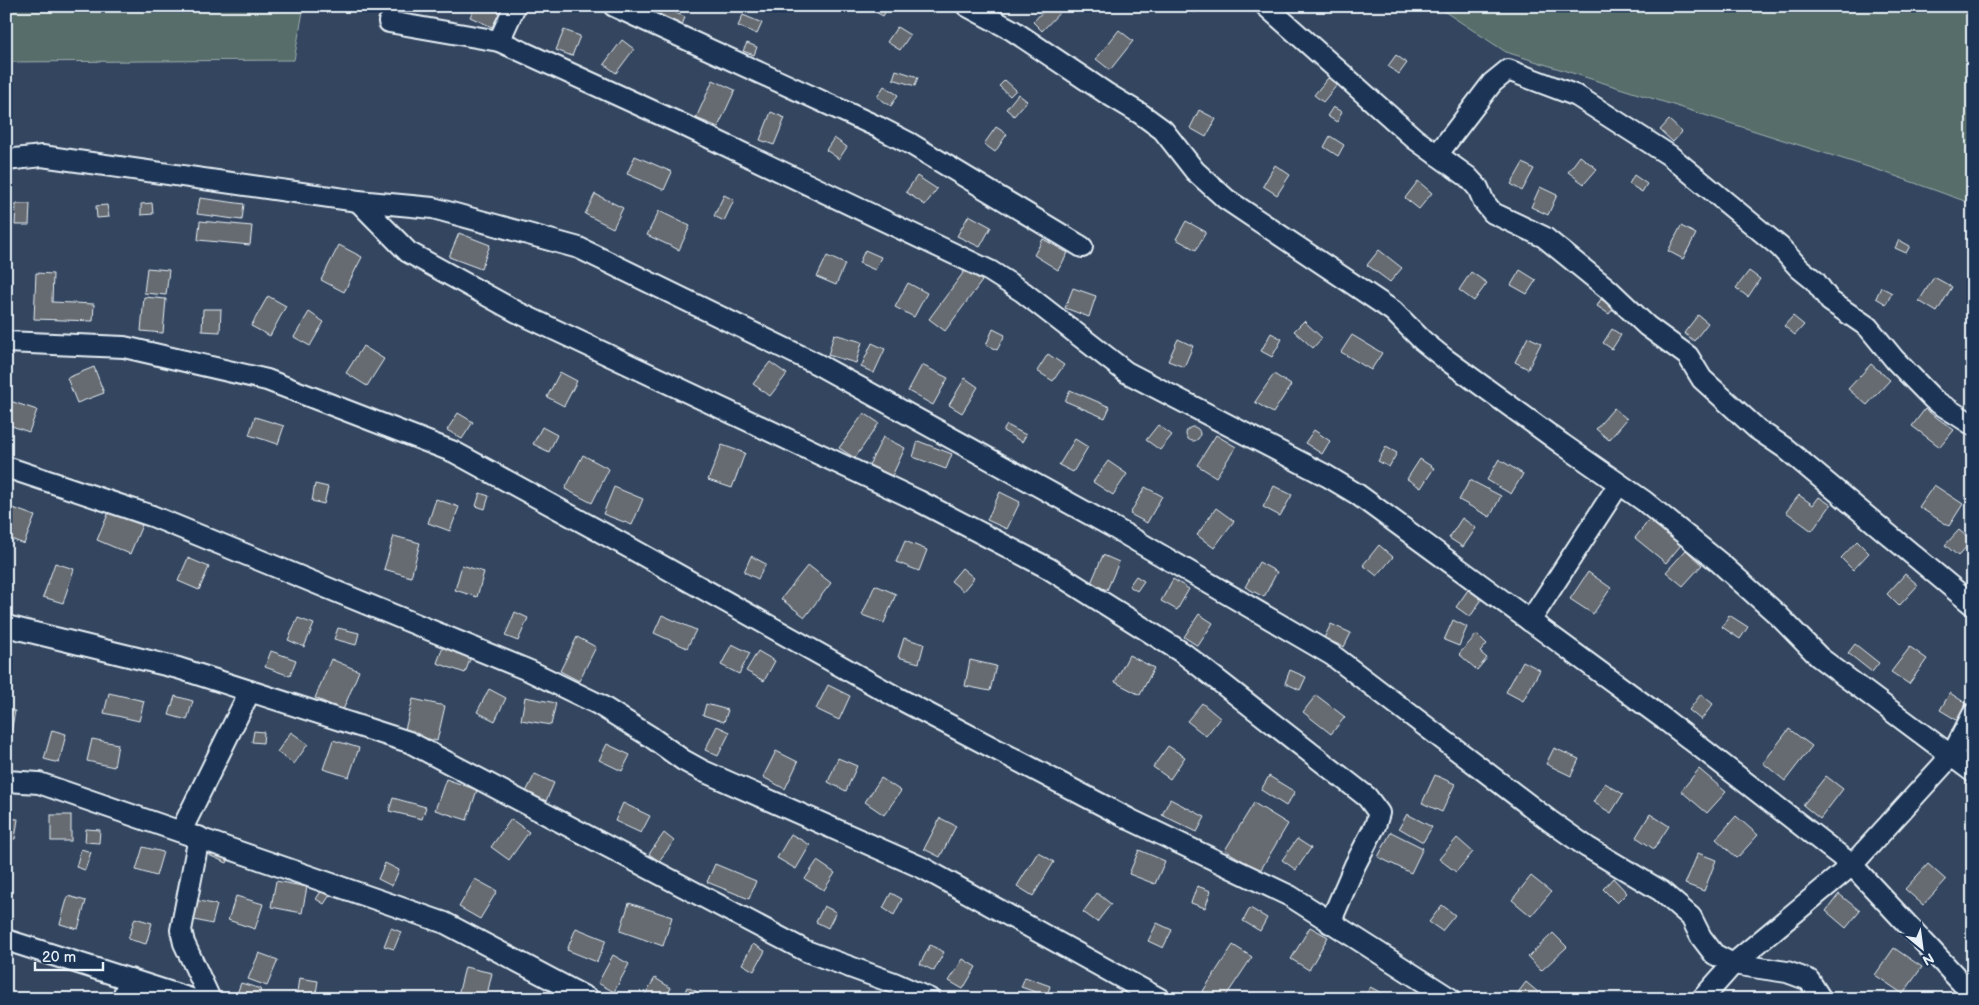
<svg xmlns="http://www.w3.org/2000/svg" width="1979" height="1005" viewBox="0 0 1979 1005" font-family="'Balsamiq Sans',sans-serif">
<rect width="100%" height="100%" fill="#33455f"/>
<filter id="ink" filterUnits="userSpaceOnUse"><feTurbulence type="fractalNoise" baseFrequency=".02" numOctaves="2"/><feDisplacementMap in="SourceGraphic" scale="10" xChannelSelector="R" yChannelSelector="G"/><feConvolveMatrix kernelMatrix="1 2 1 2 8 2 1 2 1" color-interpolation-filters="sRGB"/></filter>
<g filter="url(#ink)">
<g fill="#576d69" stroke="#a0afb0">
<path d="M6,6H304L294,60L6,62Z"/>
<path d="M1436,6H1973V204L1884,172L1506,52Z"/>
</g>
<g fill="#666b71" stroke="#e8f1f8">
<path d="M475,6H487L500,12L492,27L470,17Z"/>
<path d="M875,6H889L883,16L872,10Z"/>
<path d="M1048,6H1062L1064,8L1042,31L1033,22Z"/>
<path d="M1186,6H1199L1195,13Z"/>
<path d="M663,7L685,17L680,31L657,21Z"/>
<path d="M743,15L762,23L757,34L738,26Z"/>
<path d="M897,27L910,35L900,50L887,42Z"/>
<path d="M564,30L580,36L572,56L556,50Z"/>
<path d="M1119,30L1133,41L1110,70L1096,59Z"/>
<path d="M622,40L634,49L616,73L604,64Z"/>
<path d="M747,43L757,47L754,55L743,51Z"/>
<path d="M1396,55L1407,63L1399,74L1388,66Z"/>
<path d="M896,70L918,77L915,86L893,79Z"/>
<path d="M1328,78L1337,85L1323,102L1314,95Z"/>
<path d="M713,80L735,90L718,127L696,118Z"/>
<path d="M1005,80L1016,90L1010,96L999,86Z"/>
<path d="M884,86L898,95L891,106L877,97Z"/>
<path d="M1018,94L1027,101L1014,116L1006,109Z"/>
<path d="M1333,107L1342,112L1337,122L1327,116Z"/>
<path d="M1199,110L1216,119L1206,137L1190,128Z"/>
<path d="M771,112L785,118L774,145L760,140Z"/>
<path d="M1669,120L1682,132L1673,142L1660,130Z"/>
<path d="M996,127L1007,134L995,152L984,144Z"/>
<path d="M1330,136L1344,145L1338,156L1324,147Z"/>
<path d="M834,138L847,147L839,159L826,150Z"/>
<path d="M635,156L672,172L664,190L627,174Z"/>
<path d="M1580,156L1597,169L1584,184L1568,172Z"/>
<path d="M1523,163L1534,169L1522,191L1511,184Z"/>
<path d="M1275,165L1290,175L1277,195L1263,186Z"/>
<path d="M1634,175L1647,184L1642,192L1629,184Z"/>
<path d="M917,176L937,189L925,205L906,192Z"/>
<path d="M1418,181L1432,193L1419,209L1405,198Z"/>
<path d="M1540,187L1557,195L1548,215L1531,207Z"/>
<path d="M595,194L623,208L613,228L585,214Z"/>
<path d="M724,195L734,200L724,221L714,216Z"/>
<path d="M200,198L244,204L242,220L197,214Z"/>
<path d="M152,203L153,214L141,215V204Z"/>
<path d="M16,204H30L29,225H15Z"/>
<path d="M107,205L109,217L97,218L96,206Z"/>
<path d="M659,211L690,226L679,250L647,235Z"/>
<path d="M969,215L991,227L980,247L957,236Z"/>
<path d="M200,221L252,226L250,245L198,240Z"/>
<path d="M1186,221L1206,232L1196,250L1176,239Z"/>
<path d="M1681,226L1696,234L1683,259L1668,251Z"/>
<path d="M459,233L490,245L481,269L449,257Z"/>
<path d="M1043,239L1068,253L1058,270L1034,255Z"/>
<path d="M1899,240L1910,246L1906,253L1895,248Z"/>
<path d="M339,245L362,257L344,292L321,280Z"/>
<path d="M865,250L881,257L875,270L859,263Z"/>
<path d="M1379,250L1402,268L1390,282L1367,265Z"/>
<path d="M827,256L845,264L836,285L817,277Z"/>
<path d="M147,268L169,270L166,295L144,293Z"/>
<path d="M966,269L982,281L945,331L929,319Z"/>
<path d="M1520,270L1536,280L1527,294L1511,285Z"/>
<path d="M1749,271L1760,279L1748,297L1736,288Z"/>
<path d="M1471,272L1487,283L1474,301L1459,290Z"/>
<path d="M36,273L53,274L52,302L94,304L93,321L34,319Z"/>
<path d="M1934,277L1952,287L1937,312L1919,301Z"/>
<path d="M908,283L927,293L914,317L895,307Z"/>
<path d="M1881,287L1892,293L1886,304L1876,298Z"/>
<path d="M1073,288L1096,296L1089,317L1065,308Z"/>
<path d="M268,296L286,306L270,336L251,326Z"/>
<path d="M144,297L166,299L163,333L141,331Z"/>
<path d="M1601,299L1614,308L1609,314L1597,306Z"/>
<path d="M203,309H221L220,332L202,331Z"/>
<path d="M309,312L324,322L310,346L294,337Z"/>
<path d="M1698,315L1708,323L1694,341L1684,333Z"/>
<path d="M1793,316L1804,325L1795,335L1784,326Z"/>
<path d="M1304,321L1322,338L1313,348L1294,331Z"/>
<path d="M993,329L1005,335L997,350L986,345Z"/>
<path d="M1612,329L1621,335L1612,349L1603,343Z"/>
<path d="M1271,333L1282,339L1272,357L1261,351Z"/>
<path d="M834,334L862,342L856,363L828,355Z"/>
<path d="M1352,335L1382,353L1371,370L1341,352Z"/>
<path d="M1528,337L1541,343L1528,369L1515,362Z"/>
<path d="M1178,339L1193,346L1184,367L1168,361Z"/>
<path d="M872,343L885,349L874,373L861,367Z"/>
<path d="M363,346L384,359L367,386L346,373Z"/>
<path d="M1048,354L1064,365L1053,381L1037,371Z"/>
<path d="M770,362L787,374L770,396L753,384Z"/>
<path d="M1871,364L1890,380L1867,405L1848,389Z"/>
<path d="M922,365L948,378L933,405L908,391Z"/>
<path d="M94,367L104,393L77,403L67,378Z"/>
<path d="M560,372L577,381L564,406L547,397Z"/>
<path d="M1274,374L1291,385L1273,413L1255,402Z"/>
<path d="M965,378L978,387L962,413L949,405Z"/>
<path d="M1070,390L1110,407L1105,418L1065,401Z"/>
<path d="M7,400L37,410L29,432L6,424Z"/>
<path d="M1614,408L1627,419L1609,440L1596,429Z"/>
<path d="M1925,409L1954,430L1940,447L1912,426Z"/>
<path d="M458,413L473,422L462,439L447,430Z"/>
<path d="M864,413L879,423L855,458L839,448Z"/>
<path d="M255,417L284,426L278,444L249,435Z"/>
<path d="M1007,425L1026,435L1022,442L1003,431Z"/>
<path d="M1158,425L1172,435L1160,450L1146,440Z"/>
<circle cx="1193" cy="434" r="7"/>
<path d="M542,427L557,435L549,452L533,444Z"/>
<path d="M1314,430L1330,441L1322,454L1305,443Z"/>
<path d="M1216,435L1236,447L1216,477L1197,465Z"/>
<path d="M883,437L905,448L892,476L869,465Z"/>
<path d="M1075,439L1088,447L1073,472L1059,465Z"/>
<path d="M918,441L952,454L946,469L913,457Z"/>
<path d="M722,445L745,453L732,488L708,480Z"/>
<path d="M1386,447L1397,453L1389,467L1378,461Z"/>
<path d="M583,455L609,469L592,503L565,489Z"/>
<path d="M1420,459L1434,468L1421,488L1407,479Z"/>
<path d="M1499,459L1523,474L1511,494L1487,480Z"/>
<path d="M1108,461L1127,474L1113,495L1093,482Z"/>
<path d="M1470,480L1501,496L1490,517L1459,500Z"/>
<path d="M315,484L328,487L324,504L312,501Z"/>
<path d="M1934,485L1963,504L1949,526L1919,507Z"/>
<path d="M1274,486L1292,495L1280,516L1263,507Z"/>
<path d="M614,487L643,499L632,525L603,514Z"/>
<path d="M1145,487L1162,496L1147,523L1130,514Z"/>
<path d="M1000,492L1020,502L1007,529L987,520Z"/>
<path d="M480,493L489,496L485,509L476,506Z"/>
<path d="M1799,495L1813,505L1819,497L1831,505L1812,531L1786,512Z"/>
<path d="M436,499L459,507L450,531L428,523Z"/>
<path d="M13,508L35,516L24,544L6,537V526Z"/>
<path d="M1216,508L1234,521L1214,548L1197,535Z"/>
<path d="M109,512L142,525L130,554L97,540Z"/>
<path d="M1462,518L1476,528L1463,547L1449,538Z"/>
<path d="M1649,520L1681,545L1666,563L1635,538Z"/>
<path d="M1959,530L1972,541L1958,556L1945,545Z"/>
<path d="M394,536L420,543L411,577L384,569Z"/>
<path d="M905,541L927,550L919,571L896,562Z"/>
<path d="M1857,541L1869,553L1853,570L1841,558Z"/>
<path d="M1379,545L1393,557L1377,576L1363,565Z"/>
<path d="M1686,550L1702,565L1683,586L1666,572Z"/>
<path d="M1103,555L1119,562L1107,590L1091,583Z"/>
<path d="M751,556L766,564L758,579L744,572Z"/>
<path d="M188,558L209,567L199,590L178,581Z"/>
<path d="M1259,562L1277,572L1264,597L1245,587Z"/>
<path d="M55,563L74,569L63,603L43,597Z"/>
<path d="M462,565L484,572L477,597L455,590Z"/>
<path d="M808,565L831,583L805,617L781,599Z"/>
<path d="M962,568L974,578L963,591L951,581Z"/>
<path d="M1588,572L1611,588L1593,614L1570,599Z"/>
<path d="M1905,574L1918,585L1899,606L1887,594Z"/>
<path d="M1136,576L1144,581L1137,591L1129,586Z"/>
<path d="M1173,579L1189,589L1177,610L1161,601Z"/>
<path d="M875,585L896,594L884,623L862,615Z"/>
<path d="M1468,590L1482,599L1470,617L1456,607Z"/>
<path d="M515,612L528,618L518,641L505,636Z"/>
<path d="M1199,614L1213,623L1198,646L1184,637Z"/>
<path d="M662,615L696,630L687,648L654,633Z"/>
<path d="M1729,615L1748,627L1740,639L1722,627Z"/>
<path d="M298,618L314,624L304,647L288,640Z"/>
<path d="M1453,620L1467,627L1459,646L1444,640Z"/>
<path d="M1331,624L1351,633L1344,647L1324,638Z"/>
<path d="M338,628L359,633L356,645L334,639Z"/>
<path d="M1477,634L1487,644L1480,652L1487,658L1477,670L1459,654Z"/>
<path d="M577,637L596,647L579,681L560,671Z"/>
<path d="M904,638L924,644L919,663L898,657Z"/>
<path d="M445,641L473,651L465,673L437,663Z"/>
<path d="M732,644L750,653L739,674L721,665Z"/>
<path d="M1855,644L1879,663L1872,672L1848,653Z"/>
<path d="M1910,647L1927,659L1909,684L1891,672Z"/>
<path d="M271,651L296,660L290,676L265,667Z"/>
<path d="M758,651L775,661L764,681L746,671Z"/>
<path d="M1129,655L1154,668L1140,695L1115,682Z"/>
<path d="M331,659L359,671L343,710L315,698Z"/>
<path d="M970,660L996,666L990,691L965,686Z"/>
<path d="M1523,661L1540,670L1523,701L1506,692Z"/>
<path d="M1290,670L1306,677L1300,690L1285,683Z"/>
<path d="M828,685L850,696L839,720L816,709Z"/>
<path d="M489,689L506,698L495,721L477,712Z"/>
<path d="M109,693L144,701L139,721L104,713Z"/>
<path d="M1950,693L1970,706L1960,722L1940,710Z"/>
<path d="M1701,694L1713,704L1701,720L1689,710Z"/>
<path d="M1316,695L1345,717L1331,734L1303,712Z"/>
<path d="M175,696L193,701L187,720L169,715Z"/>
<path d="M525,697L556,703L551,725L521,720Z"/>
<path d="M413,699L445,706L437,741L404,733Z"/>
<path d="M1202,703L1220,718L1206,736L1187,721Z"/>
<path d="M706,704L728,710L724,722L703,715Z"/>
<path d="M6,710L15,711L10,738L6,737Z"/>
<path d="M717,726L730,732L718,756L705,750Z"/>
<path d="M1789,729L1812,746L1785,781L1763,763Z"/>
<path d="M52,730L66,734L59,763L44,759Z"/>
<path d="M254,731L264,732L263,743L252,742Z"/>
<path d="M291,732L308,744L294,764L277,752Z"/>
<path d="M92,739L118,744L114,767L87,761Z"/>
<path d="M333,740L359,748L349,777L323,769Z"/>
<path d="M607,744L630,755L622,771L599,760Z"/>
<path d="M1168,746L1185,757L1170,779L1153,767Z"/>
<path d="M1554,748L1579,759L1571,776L1546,764Z"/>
<path d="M776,751L798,762L785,789L763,777Z"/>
<path d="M838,758L857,766L846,791L828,782Z"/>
<path d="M1699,769L1726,792L1707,813L1681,791Z"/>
<path d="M535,774L554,783L546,801L526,792Z"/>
<path d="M1435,775L1455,784L1442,812L1422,803Z"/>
<path d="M1269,776L1295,792L1286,806L1261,790Z"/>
<path d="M1826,776L1843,789L1820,819L1803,805Z"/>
<path d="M881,778L901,791L884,815L865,802Z"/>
<path d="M446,779L477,790L467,820L435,810Z"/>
<path d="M1605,783L1623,794L1611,813L1593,802Z"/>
<path d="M393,798L426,807L422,819L389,811Z"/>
<path d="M1170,799L1205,817L1197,832L1162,815Z"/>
<path d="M623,803L650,816L641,833L615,821Z"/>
<path d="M1254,803L1288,824L1260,871L1225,850Z"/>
<path d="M1407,814L1432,827L1423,842L1399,828Z"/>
<path d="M1650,814L1669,826L1654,849L1636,837Z"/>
<rect x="51" y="815" width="20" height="26"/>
<path d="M1736,816L1758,835L1737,858L1716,839Z"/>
<path d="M6,818L18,819L15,839L6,838Z"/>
<path d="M940,818L956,826L940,857L924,849Z"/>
<path d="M511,819L529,832L509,860L491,847Z"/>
<path d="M86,829L100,830L99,843L85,842Z"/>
<path d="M1391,832L1423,848L1411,873L1378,857Z"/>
<path d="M664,833L674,841L659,861L649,854Z"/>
<path d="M791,834L810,845L796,869L777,858Z"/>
<path d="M1457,838L1473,852L1456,872L1439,859Z"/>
<path d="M1297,839L1311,848L1296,870L1282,860Z"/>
<path d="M209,842L232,853L227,863L204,853Z"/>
<path d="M143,847L163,852L156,876L136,870Z"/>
<path d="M81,849L91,852L85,870L76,867Z"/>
<path d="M1139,850L1165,861L1155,884L1129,874Z"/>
<path d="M1038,852L1054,862L1033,896L1017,886Z"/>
<path d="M1698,853L1716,860L1704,891L1685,884Z"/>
<path d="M817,861L835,873L824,890L805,879Z"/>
<path d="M385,863L399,870L392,886L378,879Z"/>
<path d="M715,864L756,881L749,899L707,882Z"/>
<path d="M1928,864L1946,880L1923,905L1905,889Z"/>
<path d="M1531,876L1551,892L1531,916L1512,900Z"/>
<path d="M1613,878L1627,893L1617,903L1603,889Z"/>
<path d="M475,879L497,891L480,919L459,907Z"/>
<path d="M276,881L307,887L302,913L271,907Z"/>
<path d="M1197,886L1211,891L1205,908L1191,903Z"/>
<path d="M322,890L330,895L324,904L316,899Z"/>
<path d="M891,893L902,899L894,915L883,908Z"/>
<path d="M1097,893L1111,904L1097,922L1083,912Z"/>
<path d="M1839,894L1860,911L1846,928L1826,911Z"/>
<path d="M68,896L86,901L78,929L60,924Z"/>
<path d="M236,896L263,904L255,929L228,920Z"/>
<path d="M191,899L217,905L212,924L186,918Z"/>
<path d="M629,903L672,917L663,946L620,931Z"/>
<path d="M1442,905L1455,915L1442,931L1429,922Z"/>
<path d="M824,906L836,912L828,928L816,922Z"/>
<path d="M1250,908L1267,918L1260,931L1243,921Z"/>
<path d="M135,918L152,923L146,944L128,939Z"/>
<path d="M1157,923L1172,930L1163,948L1148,941Z"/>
<path d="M1310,927L1328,937L1309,970L1291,959Z"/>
<path d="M391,928L401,932L394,949L384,946Z"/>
<path d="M576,928L606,940L597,962L567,950Z"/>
<path d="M1553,933L1567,947L1541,971L1528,957Z"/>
<path d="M753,944L765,951L754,971L742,964Z"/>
<path d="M930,945L944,952L934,971L920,964Z"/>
<path d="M1233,945L1252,957L1224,999H1215L1203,991Z"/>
<path d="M1894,948L1922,967L1903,994L1875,975Z"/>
<path d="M259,953L278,960L267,986L248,979Z"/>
<path d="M613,955L629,964L614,992L598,983Z"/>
<path d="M963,959L976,967L963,989L949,981Z"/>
<path d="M465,967L492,973L486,999H475L458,995Z"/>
<path d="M1025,977L1050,986L1047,996L1021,987Z"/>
<path d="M299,978L318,981L315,999H296Z"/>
<path d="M655,978L671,988L665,999H642Z"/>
<path d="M1526,982L1539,993L1535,999H1513Z"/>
<path d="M241,983L261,989L258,999H246L236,996Z"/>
<path d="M687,987L708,997L707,999H682Z"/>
<path d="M1370,987L1384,994L1382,999H1364Z"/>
<path d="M1015,992L1026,999H1011Z"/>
</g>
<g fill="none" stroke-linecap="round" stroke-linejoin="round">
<defs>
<g id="street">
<path d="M614,6L878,127L911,144L1082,247"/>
<path d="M967,6L1012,30L1106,93L1141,114L1163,130L1195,171L1226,199L1393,311L1423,341L1444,358L1562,444L1644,501L1720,563L1778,615L1819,657L1973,772"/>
<path d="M1266,6L1415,139L1468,177L1478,188L1484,202L1493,213L1544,237L1608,289L1647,326L1688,356L1702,379L1757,429L1785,448L1973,605"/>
<path d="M389,22L499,41L681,124L990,271L1023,292L1126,372L1327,476L1357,494L1664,719L1852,865L1973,995"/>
<path d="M499,41L515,6"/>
<path d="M1437,155L1492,83L1508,70L1577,96L1669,155L1780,247L1799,268L1815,281L1830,301L1868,327L1895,360L1934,400L1973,425"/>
<path d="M6,160L42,156L358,201L433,208L579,248L817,364L1111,526L1332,655L1550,821L1587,847L1661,891L1691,917L1701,937L1714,954L1733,964L1787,972L1809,980L1821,999"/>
<path d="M358,201L408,252L517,312L919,501L1048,568L1183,653L1367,797L1379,813L1375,826L1355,865L1330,923"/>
<path d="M6,342L124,347L267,380L454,452L632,549L896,697L1131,820L1290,896L1451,999"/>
<path d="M6,467L152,516L530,671L598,704L651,737L683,760L703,771L923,868L1160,999"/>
<path d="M1530,621L1619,484"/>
<path d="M6,626L178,668L409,742L806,951L894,983L930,999"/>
<path d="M6,781L39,783L445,923L589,999"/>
<path d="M181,831L250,691"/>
<path d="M199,837L181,930L184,943L210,999"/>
<path d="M6,940L191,999"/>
<path d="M122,999L130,979"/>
<path d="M1702,999L1733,964L1852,865L1952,755L1973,714"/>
</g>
</defs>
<use href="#street" stroke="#e8f1f8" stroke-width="24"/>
<use href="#street" stroke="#1d3557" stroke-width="20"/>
</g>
</g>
<rect width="1979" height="1005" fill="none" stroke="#1d3557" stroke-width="25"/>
<rect x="12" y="12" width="1954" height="980" fill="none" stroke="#e8f1f8" stroke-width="2" filter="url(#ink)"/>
<g transform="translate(1922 948) rotate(151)" stroke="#1d3557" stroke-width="4" paint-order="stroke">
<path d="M0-4L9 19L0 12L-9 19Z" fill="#e8f1f8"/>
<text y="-8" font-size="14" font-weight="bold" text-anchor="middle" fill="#e8f1f8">N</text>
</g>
<path d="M35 962v8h68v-8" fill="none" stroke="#e8f1f8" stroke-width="2.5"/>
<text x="42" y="962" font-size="15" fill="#e8f1f8" stroke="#1d3557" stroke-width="4" paint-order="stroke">20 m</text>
</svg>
